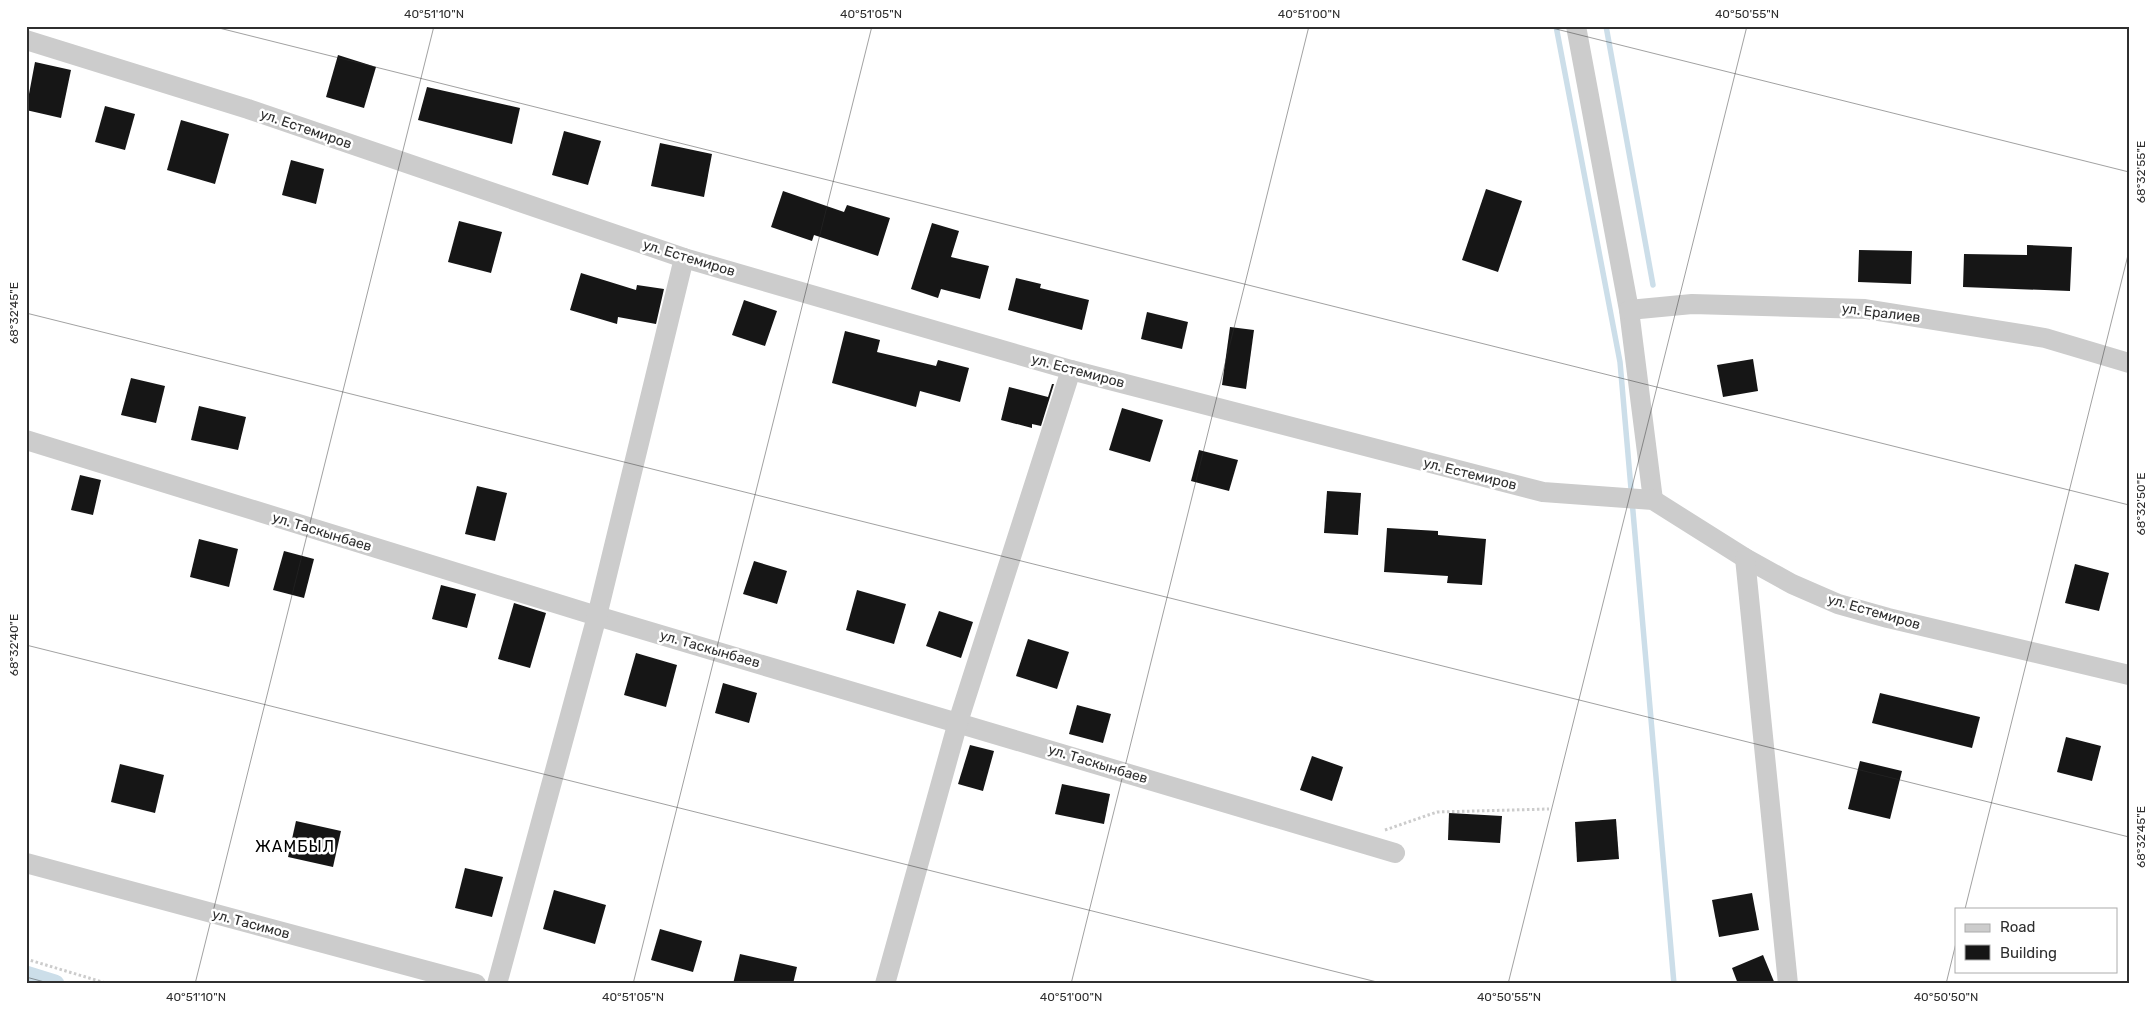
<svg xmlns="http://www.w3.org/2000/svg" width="2155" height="1010" viewBox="0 0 2155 1010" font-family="Rubik,sans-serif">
<rect width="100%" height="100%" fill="#fff"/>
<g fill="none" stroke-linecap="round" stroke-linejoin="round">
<g stroke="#ccdee9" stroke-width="5.5">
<path d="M1556,26L1620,362L1674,984"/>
<path d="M1606,26L1653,285"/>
</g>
<path stroke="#ccdee9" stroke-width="19" d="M26,975L55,984"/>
</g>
<g fill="#161616">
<path d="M338,55L376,67L364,108L326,97Z"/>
<path d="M35,62L71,70L61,118L26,110Z"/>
<path d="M427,87L520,108L512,144L418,120Z"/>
<path d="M105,106L135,114L125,150L95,142Z"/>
<path d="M181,120L229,134L215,184L167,170Z"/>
<path d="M564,131L601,141L588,185L552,175Z"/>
<path d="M660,143L712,154L704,197L651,186Z"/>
<path d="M291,160L324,169L316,204L282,195Z"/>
<path d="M1486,189L1522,201L1498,272L1462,260Z"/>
<path d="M783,191L844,212L847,205L890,218L878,256L814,235L812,241L771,227Z"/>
<path d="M459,221L502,232L491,273L448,262Z"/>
<path d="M932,223L959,231L951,257L989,266L980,299L941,289L938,298L911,289Z"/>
<path d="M2027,245L2072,247L2070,291L1963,287L1964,254L2027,255Z"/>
<path d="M1859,250L1912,251L1911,284L1858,282Z"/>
<path d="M581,273L636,290L637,285L664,289L656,324L618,317L617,324L570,310Z"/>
<path d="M1016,278L1041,284L1040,288L1089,300L1082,330L1008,310Z"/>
<path d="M744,300L777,311L765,346L732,335Z"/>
<path d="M1147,312L1188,322L1182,349L1141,339Z"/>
<path d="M1230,327L1254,330L1246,389L1222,385Z"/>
<path d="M845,331L880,340L877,352L936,366L938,360L969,368L960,402L920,391L916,407L832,383Z"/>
<path d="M1753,359L1758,391L1723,397L1717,365Z"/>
<path d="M131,378L165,386L156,423L121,415Z"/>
<path d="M1052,384H1054L1041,426L1032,424V428L1001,420L1009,387L1048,397Z"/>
<path d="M199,406L246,417L238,450L191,440Z"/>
<path d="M1122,408L1163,420L1150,462L1109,450Z"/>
<path d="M1199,450L1238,460L1229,491L1191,481Z"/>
<path d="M80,475L101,480L93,515L71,510Z"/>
<path d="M477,486L507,493L495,541L465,534Z"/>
<path d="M1327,491L1361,493L1358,535L1324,533Z"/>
<path d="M1387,528L1438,531V535L1486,539L1482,585L1447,583L1448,576L1384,572Z"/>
<path d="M199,539L238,549L229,587L190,577Z"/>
<path d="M284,551L314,559L304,598L273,590Z"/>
<path d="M754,561L787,571L777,604L743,594Z"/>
<path d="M2075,564L2109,573L2099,611L2065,603Z"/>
<path d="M441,585L476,594L467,628L432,619Z"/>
<path d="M857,590L906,604L894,644L846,630Z"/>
<path d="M514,603L546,613L530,668L498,659Z"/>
<path d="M939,611L973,622L961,658L926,646Z"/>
<path d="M1028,639L1069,652L1057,689L1016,676Z"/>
<path d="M636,653L677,665L666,707L624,695Z"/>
<path d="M723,683L757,693L749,723L715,713Z"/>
<path d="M1880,693L1980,717L1972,748L1872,723Z"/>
<path d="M1077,705L1111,714L1103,743L1069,734Z"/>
<path d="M2066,737L2101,746L2092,781L2057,772Z"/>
<path d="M970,745L994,751L983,791L958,784Z"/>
<path d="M1312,756L1343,767L1332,801L1300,790Z"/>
<path d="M1860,761L1902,771L1890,819L1848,809Z"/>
<path d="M120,764L164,775L155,813L111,802Z"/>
<path d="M1062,784L1110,794L1104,824L1055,814Z"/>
<path d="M1449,813L1502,816L1500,843L1448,840Z"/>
<path d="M1616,819L1619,859L1577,862L1575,822Z"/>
<path d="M296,821L341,831L333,867L288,857Z"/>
<path d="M465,868L503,877L492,917L455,908Z"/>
<path d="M554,890L606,905L595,944L543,929Z"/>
<path d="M1752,893L1759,930L1719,937L1712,900Z"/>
<path d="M660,929L702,941L693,972L651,960Z"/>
<path d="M740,954L797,967L793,984H733Z"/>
<path d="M1763,955L1775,984H1738L1732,968Z"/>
</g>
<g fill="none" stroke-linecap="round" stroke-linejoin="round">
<g stroke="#ccc" stroke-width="3" stroke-dasharray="2.5 2.5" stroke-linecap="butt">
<path d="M1385,830L1437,812L1549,809"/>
<path d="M26,959L109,984"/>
</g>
<g stroke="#ccc" stroke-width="20">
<path d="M1576,26L1629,310L1653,500"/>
<path d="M26,40L248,109L684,258L1071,370L1543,492L1653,500L1745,558L1792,584L1838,604L1888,618L2129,675"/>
<path d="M1629,310L1692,304L1865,309L2045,338L2129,363"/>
<path d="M26,440L597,616L1395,853"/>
<path d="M1745,558L1788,984"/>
<path d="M26,863L476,984"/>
<path d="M497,984L597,616L684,258"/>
<path d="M885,984L958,722L1071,370"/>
</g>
</g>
<path fill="none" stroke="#2f2f2f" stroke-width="1" stroke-opacity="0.45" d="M211,26L2129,505M1544,26L2129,172M26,313L2129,837M26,645L1385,984M1965,909L2129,251M26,977L52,984M195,984L434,26M633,984L872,26M1071,984L1309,26M1508,984L1747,26M1946,984L1956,943"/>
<g text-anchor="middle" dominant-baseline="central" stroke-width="5" stroke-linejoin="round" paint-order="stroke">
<g font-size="14" fill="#2f2f2f" stroke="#fff">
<text transform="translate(306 129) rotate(19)">ул. Естемиров</text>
<text transform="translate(689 258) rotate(17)">ул. Естемиров</text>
<text transform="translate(1881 313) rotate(7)">ул. Ералиев</text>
<text transform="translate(1078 371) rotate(15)">ул. Естемиров</text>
<text transform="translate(1470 474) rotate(14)">ул. Естемиров</text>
<text transform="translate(322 532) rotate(17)">ул. Таскынбаев</text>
<text transform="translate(1874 612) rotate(16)">ул. Естемиров</text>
<text transform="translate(710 649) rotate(16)">ул. Таскынбаев</text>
<text transform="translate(1098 764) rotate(17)">ул. Таскынбаев</text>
<text transform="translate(251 924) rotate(15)">ул. Тасимов</text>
</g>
<g font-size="16" letter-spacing="1" fill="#000" stroke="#fff">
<text x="295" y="846">ЖАМБЫЛ</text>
</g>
</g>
<rect width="2155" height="1010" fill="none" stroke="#ffffff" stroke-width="55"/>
<rect x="1955" y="908" width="162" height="65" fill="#ffffff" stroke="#acacac"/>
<rect x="1965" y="924" width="25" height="8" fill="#cccccc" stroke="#acacac"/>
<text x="2000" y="932" font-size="15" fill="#2f2f2f">Road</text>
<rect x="1965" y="945" width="25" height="15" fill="#161616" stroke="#acacac"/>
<text x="2000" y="958" font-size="15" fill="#2f2f2f">Building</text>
<rect x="28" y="28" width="2100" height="954" fill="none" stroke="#2f2f2f" stroke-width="2"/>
<g font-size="12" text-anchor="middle" fill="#2f2f2f">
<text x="434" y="18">40°51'10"N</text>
<text x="871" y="18">40°51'05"N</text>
<text x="1309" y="18">40°51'00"N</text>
<text x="1747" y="18">40°50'55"N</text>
<text transform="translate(2141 172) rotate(-90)" y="4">68°32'55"E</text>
<text transform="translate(14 313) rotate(-90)" y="4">68°32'45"E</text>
<text transform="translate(2141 504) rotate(-90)" y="4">68°32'50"E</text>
<text transform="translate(14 645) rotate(-90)" y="4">68°32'40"E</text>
<text transform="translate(2141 837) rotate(-90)" y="4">68°32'45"E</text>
<text x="196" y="1001">40°51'10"N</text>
<text x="633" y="1001">40°51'05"N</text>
<text x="1071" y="1001">40°51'00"N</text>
<text x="1509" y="1001">40°50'55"N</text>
<text x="1946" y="1001">40°50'50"N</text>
</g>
</svg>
